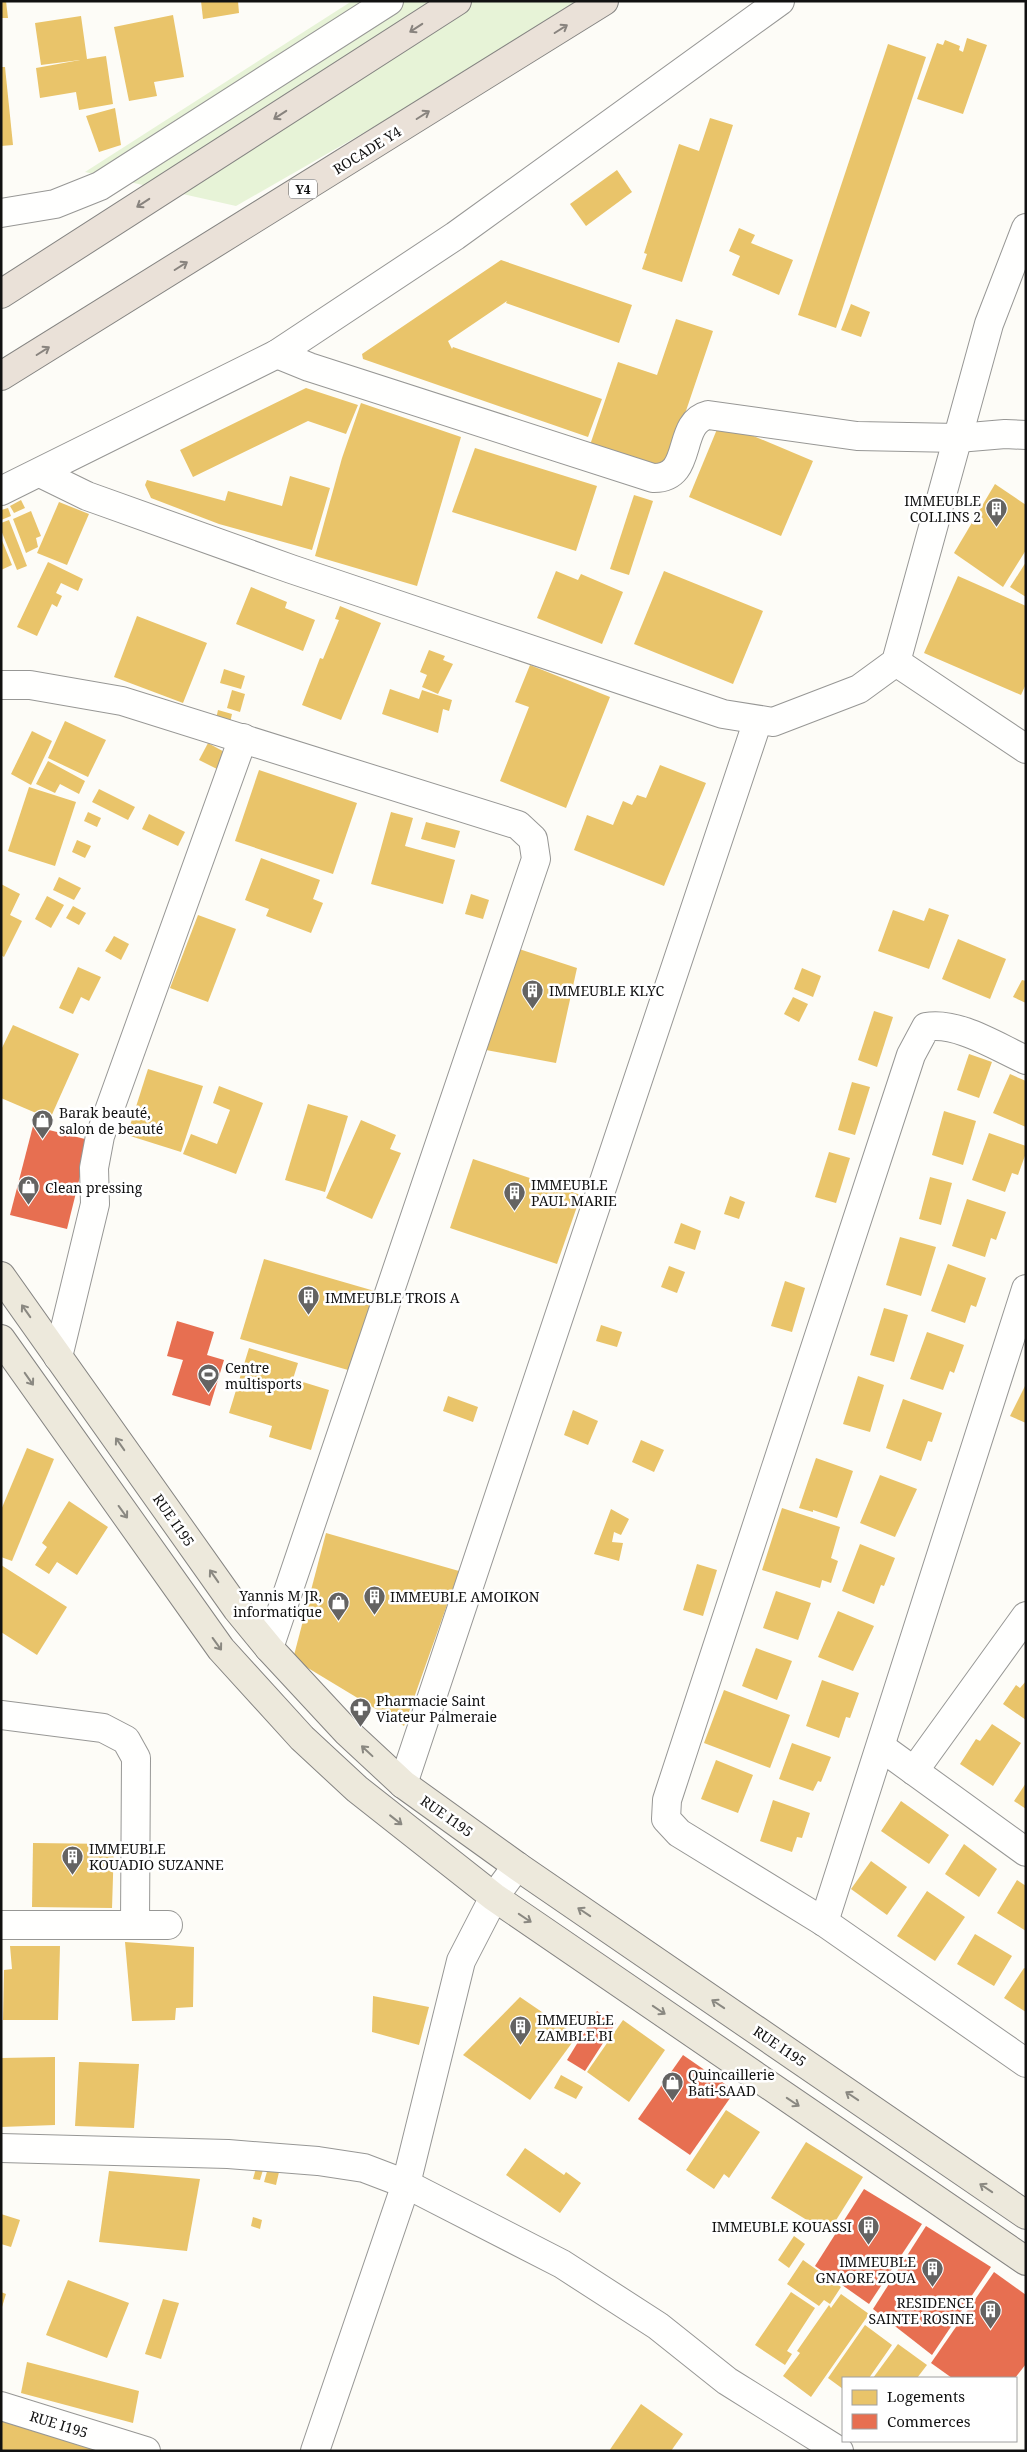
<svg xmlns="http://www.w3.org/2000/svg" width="1027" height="2452" viewBox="0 0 1027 2452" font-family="'Noto Serif',serif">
<rect width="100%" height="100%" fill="#fdfcf7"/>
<path fill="#e7f3d7" d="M352,1H593L236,206L85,172Z"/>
<g fill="#e9c46a">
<path d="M1,1H6L8,18H1Z"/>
<path d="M201,1H238L239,13L203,19Z"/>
<path d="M173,15L184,77L154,82L157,96L129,101L114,27Z"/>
<path d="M81,16L87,59L106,56L113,104L79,110L76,92L40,98L36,68L80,60L41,65L35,23Z"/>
<path d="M967,38L987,45L963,114L917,99L937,43L943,45L945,40L960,46L959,50L963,52Z"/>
<path d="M888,44L926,57L836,328L798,315Z"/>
<path d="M1,67H5L13,145L1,146Z"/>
<path d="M115,108L121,145L99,152L86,116Z"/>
<path d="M710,118L733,125L682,282L642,269L647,254L644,253L679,144L699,151Z"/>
<path d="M617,170L632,192L586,226L570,204Z"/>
<path d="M739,228L755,235L751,243L793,260L779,295L732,275L740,256L729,251Z"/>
<path d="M501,260L632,305L619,343L506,303L507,301L448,341L452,349L453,347L602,399L588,437L363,359L362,354Z"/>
<path d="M851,304L870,312L861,337L841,330Z"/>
<path d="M676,319L713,331L666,470L590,445L618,362L657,375Z"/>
<path d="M306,388L358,405L346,434L308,421L193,477L180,450Z"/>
<path d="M361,403L461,437L417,586L315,556L342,458Z"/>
<path d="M720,422L813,461L781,536L689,497Z"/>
<path d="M475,448L597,486L576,551L452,512Z"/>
<path d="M290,476L330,488L312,550L219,524L151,498L145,485L147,480L225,501L228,491L282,506Z"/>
<path d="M995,484L1026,505V550L1003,587L954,553Z"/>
<path d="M634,495L653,501L629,575L610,569Z"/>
<path d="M21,500L25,508L14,513L10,506Z"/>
<path d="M59,502L89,514L67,565L37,553Z"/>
<path d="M8,508L11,516L1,520V510Z"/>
<path d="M31,511L41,536L36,538L38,547L26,553L13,519Z"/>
<path d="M9,520L27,566L17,570L1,530V523Z"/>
<path d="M1,538L12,565L1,570Z"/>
<path d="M48,562L83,579L78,591L61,583L56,593L62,596L57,607L52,604L37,636L17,627Z"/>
<path d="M1026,562V597L1010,587Z"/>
<path d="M556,571L578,580L581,574L623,592L602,644L537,618Z"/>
<path d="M664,571L763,611L733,684L634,644Z"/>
<path d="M958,576L1026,606V684L1021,695L924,653Z"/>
<path d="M251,587L287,602L285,608L315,620L303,651L236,624Z"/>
<path d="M340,606L381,623L341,720L302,705L320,658L323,659L339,620L335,619Z"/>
<path d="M137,616L207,643L183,703L114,677Z"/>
<path d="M429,650L445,656L443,660L453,664L438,694L422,687L427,675L420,672Z"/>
<path d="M530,665L610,697L566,808L500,781L529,707L515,702Z"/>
<path d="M224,669L245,676L241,689L220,683Z"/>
<path d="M390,689L419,699L422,690L452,700L449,711L443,709L438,733L382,714Z"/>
<path d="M232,690L245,694L240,712L227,708Z"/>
<path d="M218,710L232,714L229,727L215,723Z"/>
<path d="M65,721L106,740L88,777L48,758Z"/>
<path d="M32,731L52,741L31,785L11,774Z"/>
<path d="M208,743L228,754L219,770L199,760Z"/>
<path d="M48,761L85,781L79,794L60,784L55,793L36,784Z"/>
<path d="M660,765L706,783L664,886L574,850L587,815L613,825L623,801L632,805L637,795L646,798Z"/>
<path d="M259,770L357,803L333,874L235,841Z"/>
<path d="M29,787L76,802L55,866L8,851Z"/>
<path d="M99,789L135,807L128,820L92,802Z"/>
<path d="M88,812L101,818L97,827L84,821Z"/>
<path d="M391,812L413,818L405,846L455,860L443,904L371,884Z"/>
<path d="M149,814L185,832L178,846L142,829Z"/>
<path d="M426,822L460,831L455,848L421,839Z"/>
<path d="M77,840L91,846L85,858L72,852Z"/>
<path d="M261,858L320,880L313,899L323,903L311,933L266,916L269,909L245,900Z"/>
<path d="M59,877L81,888L74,900L53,890Z"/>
<path d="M1,884L20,894L10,915L22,921L4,957L1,955Z"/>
<path d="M471,894L489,900L483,919L465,914Z"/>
<path d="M47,896L64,905L51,928L35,919Z"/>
<path d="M73,906L86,913L79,925L66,918Z"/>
<path d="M929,908L949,915L929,969L878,951L893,910L924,921Z"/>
<path d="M198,915L236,929L208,1002L170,988Z"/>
<path d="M114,936L129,944L121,960L105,951Z"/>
<path d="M958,939L1006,959L990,999L942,979Z"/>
<path d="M516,948L577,968L556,1063L486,1050Z"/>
<path d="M78,967L101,977L89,1001L81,997L73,1014L59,1008Z"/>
<path d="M802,968L821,976L813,997L794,989Z"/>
<path d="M1022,980L1026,981V1003L1013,997Z"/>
<path d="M793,997L808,1004L799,1022L784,1014Z"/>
<path d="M874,1011L893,1017L877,1067L858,1060Z"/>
<path d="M13,1025L79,1054L50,1119L1,1098V1050Z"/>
<path d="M969,1054L992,1062L979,1098L957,1090Z"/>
<path d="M148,1069L203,1086L181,1152L127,1135Z"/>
<path d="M1010,1074L1026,1081V1127L993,1113Z"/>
<path d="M852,1082L870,1087L855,1135L838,1130Z"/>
<path d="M219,1086L263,1103L236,1174L183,1154L191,1134L217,1144L230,1110L213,1103Z"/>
<path d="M308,1104L348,1116L325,1192L285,1180Z"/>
<path d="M944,1111L976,1121L963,1165L932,1155Z"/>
<path d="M361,1120L396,1135L390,1149L401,1153L372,1219L326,1198Z"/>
<path d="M989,1133L1026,1146V1153L1018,1175L1012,1173L1005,1192L972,1180Z"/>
<path d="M829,1152L850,1158L836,1203L815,1197Z"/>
<path d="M473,1159L581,1195L557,1264L450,1228Z"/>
<path d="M930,1177L952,1183L941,1225L919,1219Z"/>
<path d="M730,1196L745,1202L739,1219L724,1214Z"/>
<path d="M967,1199L1006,1212L996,1240L991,1238L985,1257L952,1246Z"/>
<path d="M681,1223L701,1231L695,1250L674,1243Z"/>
<path d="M900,1237L936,1247L921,1296L886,1285Z"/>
<path d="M264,1259L378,1292L355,1372L240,1339Z"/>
<path d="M948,1264L986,1278L976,1307L971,1305L965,1323L931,1311Z"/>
<path d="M669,1266L685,1272L677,1293L661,1287Z"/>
<path d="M785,1281L805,1288L792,1332L771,1326Z"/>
<path d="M884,1308L908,1315L894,1362L870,1355Z"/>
<path d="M601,1325L622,1332L617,1347L596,1341Z"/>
<path d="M927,1332L964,1345L954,1373L950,1371L943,1390L910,1379Z"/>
<path d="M249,1348L298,1363L293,1379L329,1390L311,1450L269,1437L272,1426L229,1413Z"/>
<path d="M858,1376L884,1385L870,1432L843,1424Z"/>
<path d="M1026,1384V1423L1010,1416Z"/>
<path d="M448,1396L478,1407L473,1422L443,1411Z"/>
<path d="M903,1399L942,1413L932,1442L928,1441L921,1461L886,1448Z"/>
<path d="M573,1410L598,1421L588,1445L564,1435Z"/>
<path d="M641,1440L664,1450L654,1472L632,1462Z"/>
<path d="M27,1448L54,1459L12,1561L1,1557V1510Z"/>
<path d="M816,1458L853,1471L837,1518L813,1510V1512L799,1508Z"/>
<path d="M880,1475L917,1489L895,1537L860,1523Z"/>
<path d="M69,1501L108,1527L77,1575L57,1562L49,1574L35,1565L47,1547L42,1543Z"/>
<path d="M782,1508L840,1527L831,1558L838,1561L831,1583L822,1580L820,1588L762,1570Z"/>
<path d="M611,1509L629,1519L621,1535L614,1532L612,1542L623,1543L619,1561L594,1554Z"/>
<path d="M326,1533L459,1571L404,1726L293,1659Z"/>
<path d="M860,1544L895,1558L884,1586L881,1585L874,1604L842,1591Z"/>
<path d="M697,1564L717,1570L703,1616L683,1610Z"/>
<path d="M1,1565L67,1607L37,1655L1,1632Z"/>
<path d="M776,1591L811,1603L798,1640L763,1628Z"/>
<path d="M838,1611L874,1626L853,1671L818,1657Z"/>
<path d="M756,1648L792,1661L777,1700L742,1686Z"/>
<path d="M822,1680L859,1693L850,1718L846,1717L839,1738L806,1726Z"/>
<path d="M1026,1681V1720L1003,1704L1016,1685L1020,1688Z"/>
<path d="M724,1690L790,1715L770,1768L704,1743Z"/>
<path d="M992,1724L1021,1743L993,1786L960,1764L976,1739L980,1741Z"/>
<path d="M792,1743L831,1757L821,1782L818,1781L813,1791L779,1779Z"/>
<path d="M716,1760L753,1775L738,1813L701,1799Z"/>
<path d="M1026,1783V1809L1014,1801Z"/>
<path d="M773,1800L810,1813L802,1838L797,1837L792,1852L760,1841Z"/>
<path d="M901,1801L949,1835L929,1864L881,1831Z"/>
<path d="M33,1843L114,1844L112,1908L32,1907Z"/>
<path d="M964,1844L997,1869L979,1897L945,1874Z"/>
<path d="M871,1861L907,1887L887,1915L851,1889Z"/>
<path d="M1017,1880L1026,1886V1931L997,1913Z"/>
<path d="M927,1891L965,1917L935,1961L897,1936Z"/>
<path d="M975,1934L1012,1956L994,1986L957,1964Z"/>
<path d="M125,1942L194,1947L193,2007L176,2008L175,2020L132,2021Z"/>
<path d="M10,1946H60L58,2020H3L4,1970L12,1969Z"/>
<path d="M1024,1968L1026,1969V2012L1004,1998Z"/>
<path d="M373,1996L429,2007L419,2045L372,2032Z"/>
<path d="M520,1997L577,2036L530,2100L463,2055Z"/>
<path d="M623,2020L665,2050L629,2102L587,2072Z"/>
<path d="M55,2057V2125L1,2127V2058Z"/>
<path d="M79,2062L139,2064L134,2128L75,2126Z"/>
<path d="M561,2075L583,2087L576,2099L554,2088Z"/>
<path d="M726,2110L760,2132L729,2178L724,2174L714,2189L686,2170Z"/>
<path d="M806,2142L863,2177L828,2233L771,2198Z"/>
<path d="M525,2148L564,2175L566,2172L581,2183L560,2213L506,2175Z"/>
<path d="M258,2161L265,2163L260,2180L253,2179Z"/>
<path d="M268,2168L279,2172L276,2185L264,2182Z"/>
<path d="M109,2171L200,2179L187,2251L99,2242Z"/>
<path d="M1,2214L20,2220L11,2247L1,2244Z"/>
<path d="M253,2217L262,2220L260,2229L251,2226Z"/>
<path d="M794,2236L805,2244L789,2268L778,2260Z"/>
<path d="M803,2260L841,2287L830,2304L824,2300L819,2306L787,2284Z"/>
<path d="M68,2280L129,2303L107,2358L46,2335Z"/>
<path d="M1,2292L6,2294L2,2307H1Z"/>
<path d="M791,2292L815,2308L787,2351L792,2354L785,2365L755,2345Z"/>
<path d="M841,2294L869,2314L811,2397L783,2376L800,2353L797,2351L829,2305L831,2308Z"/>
<path d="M163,2299L179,2303L161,2359L145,2354Z"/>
<path d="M865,2325L892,2345L869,2378H843V2389L828,2378Z"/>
<path d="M898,2344L927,2365L917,2378H873Z"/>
<path d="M27,2362L139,2391L133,2423L21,2393Z"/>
<path d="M641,2404L683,2434L671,2451H609Z"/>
<path d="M1,2413L110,2451H1Z"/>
</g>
<g fill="#e76f51">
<path d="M33,1126L89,1140L67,1229L10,1215Z"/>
<path d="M177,1321L214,1332L207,1355L224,1360L210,1406L172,1395L183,1360L167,1356Z"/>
<path d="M597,2011L616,2023L585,2071L567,2060Z"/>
<path d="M683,2055L735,2091L690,2155L638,2119Z"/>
<path d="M864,2189L922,2224L869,2304L815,2266Z"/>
<path d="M926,2226L991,2267L932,2355L873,2309Z"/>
<path d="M994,2272L1026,2295V2364L1015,2378H952L931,2363Z"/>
</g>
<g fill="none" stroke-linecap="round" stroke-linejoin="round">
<defs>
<g id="minor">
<path d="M1,213L55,204L100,186L389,1"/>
<path d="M277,354L309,367L653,478C695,479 675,423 708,415L857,436L958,438L1005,434L1026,435"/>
<path d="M40,473L87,496L291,569L723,714L773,722L859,689L896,662L989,324L1026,228"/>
<path d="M1,491L277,354L455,236L780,1"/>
<path d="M896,662L1026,749"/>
<path d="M1,685H30L122,701L518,825L533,839L536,859L269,1648"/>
<path d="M1026,1060C997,1047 957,1021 926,1027L911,1055L667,1800L666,1819L679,1833L824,1922L1026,2063"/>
<path d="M58,1357L95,1204L94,1168L100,1136L243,738"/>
<path d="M1,1715L103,1728L126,1740L136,1758L135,1925"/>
<path d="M881,1747L1026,1852"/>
<path d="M914,1771L1026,1616"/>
<path d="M403,1784L758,720"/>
<path d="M824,1922L1026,1289"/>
<path d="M1,1925H168"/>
<path d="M1,2148L228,2154L318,2161L364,2168L406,2184L562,2264L658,2326L727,2381L839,2451"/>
<path d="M1,2406L146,2451"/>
<path d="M315,2451L406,2184L461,1961L494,1897L517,1866"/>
</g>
<g id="major">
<path d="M1,1276L237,1609L269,1648L347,1732L403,1784L517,1866L1026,2215"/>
<path d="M1,1339L221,1649L302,1738L357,1789L494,1897L1026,2261"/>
</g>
<g id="highway">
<path d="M1,294L457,1"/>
<path d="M1,376L604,1"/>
</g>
</defs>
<use href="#minor" stroke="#979795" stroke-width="30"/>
<use href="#major" stroke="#858482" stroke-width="30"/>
<use href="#highway" stroke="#858482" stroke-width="30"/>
<use href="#minor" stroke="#fffffe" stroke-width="28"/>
<use href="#major" stroke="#ede9dc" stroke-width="28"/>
<use href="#highway" stroke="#eae1d8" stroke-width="28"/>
</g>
<defs><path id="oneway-shaft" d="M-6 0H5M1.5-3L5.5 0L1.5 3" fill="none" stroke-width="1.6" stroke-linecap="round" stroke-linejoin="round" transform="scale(1.25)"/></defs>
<g stroke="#88837e">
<use href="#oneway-shaft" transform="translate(416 28) rotate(147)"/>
<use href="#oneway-shaft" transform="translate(561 29) rotate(-32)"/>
<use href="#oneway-shaft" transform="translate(280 115) rotate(147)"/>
<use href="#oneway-shaft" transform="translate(423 115) rotate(-32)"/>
<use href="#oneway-shaft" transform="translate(143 203) rotate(147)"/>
<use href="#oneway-shaft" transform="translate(181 266) rotate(-32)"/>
<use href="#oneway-shaft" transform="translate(43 351) rotate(-32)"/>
</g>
<g stroke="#8a8881">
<use href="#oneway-shaft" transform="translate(26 1311) rotate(-125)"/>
<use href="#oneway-shaft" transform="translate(29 1379) rotate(55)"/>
<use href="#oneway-shaft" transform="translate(120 1444) rotate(-125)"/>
<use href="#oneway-shaft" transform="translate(123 1512) rotate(54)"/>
<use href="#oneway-shaft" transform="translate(214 1576) rotate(-125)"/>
<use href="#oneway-shaft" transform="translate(217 1644) rotate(54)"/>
<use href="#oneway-shaft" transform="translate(367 1751) rotate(-137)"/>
<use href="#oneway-shaft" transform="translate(396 1820) rotate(38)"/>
<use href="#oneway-shaft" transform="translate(584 1912) rotate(-146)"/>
<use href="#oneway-shaft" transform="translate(525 1918) rotate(34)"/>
<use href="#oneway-shaft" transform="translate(718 2004) rotate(-146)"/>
<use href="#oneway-shaft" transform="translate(659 2010) rotate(34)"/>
<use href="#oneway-shaft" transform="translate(852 2096) rotate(-146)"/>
<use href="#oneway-shaft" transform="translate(793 2102) rotate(34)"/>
<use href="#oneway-shaft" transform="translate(986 2188) rotate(-146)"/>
</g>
<defs>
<symbol id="building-pin" viewBox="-11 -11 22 30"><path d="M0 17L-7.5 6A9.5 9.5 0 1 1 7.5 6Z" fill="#646362" stroke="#fff"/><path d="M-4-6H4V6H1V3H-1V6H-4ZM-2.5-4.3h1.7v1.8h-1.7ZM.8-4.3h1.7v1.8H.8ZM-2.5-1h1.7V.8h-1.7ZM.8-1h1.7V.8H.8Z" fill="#fff"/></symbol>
<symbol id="shop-pin" viewBox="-11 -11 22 30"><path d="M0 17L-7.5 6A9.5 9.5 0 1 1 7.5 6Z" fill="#646362" stroke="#fff"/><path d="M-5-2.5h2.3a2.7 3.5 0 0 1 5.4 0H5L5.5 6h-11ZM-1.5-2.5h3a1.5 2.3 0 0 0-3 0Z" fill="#fff"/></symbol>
<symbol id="stadium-pin" viewBox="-11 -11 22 30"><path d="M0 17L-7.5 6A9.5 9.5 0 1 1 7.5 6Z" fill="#646362" stroke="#fff"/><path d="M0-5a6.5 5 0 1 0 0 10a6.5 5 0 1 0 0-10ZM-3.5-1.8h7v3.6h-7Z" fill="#fff"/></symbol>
<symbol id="pharmacy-pin" viewBox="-11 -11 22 30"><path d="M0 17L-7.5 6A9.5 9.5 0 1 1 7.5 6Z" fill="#646362" stroke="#fff"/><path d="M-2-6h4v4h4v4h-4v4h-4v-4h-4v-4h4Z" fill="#fff"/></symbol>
</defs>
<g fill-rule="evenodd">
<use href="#building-pin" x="984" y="496" width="25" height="34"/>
<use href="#building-pin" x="520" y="978" width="25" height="34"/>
<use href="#shop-pin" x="30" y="1108" width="25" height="34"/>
<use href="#shop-pin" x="16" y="1174" width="25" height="34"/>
<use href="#building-pin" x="502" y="1180" width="25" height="34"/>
<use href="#building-pin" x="296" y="1284" width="25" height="34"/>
<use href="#stadium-pin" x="196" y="1362" width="25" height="34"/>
<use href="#building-pin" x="362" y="1584" width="25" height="34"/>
<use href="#shop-pin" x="326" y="1590" width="25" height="34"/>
<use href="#pharmacy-pin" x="348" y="1696" width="25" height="34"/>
<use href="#building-pin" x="60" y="1844" width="25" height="34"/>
<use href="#building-pin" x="508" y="2014" width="25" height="34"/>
<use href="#shop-pin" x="660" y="2070" width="25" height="34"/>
<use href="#building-pin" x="856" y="2214" width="25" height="34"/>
<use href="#building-pin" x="920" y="2256" width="25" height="34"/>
<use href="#building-pin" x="978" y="2298" width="25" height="34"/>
</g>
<g text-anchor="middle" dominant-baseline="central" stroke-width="5" stroke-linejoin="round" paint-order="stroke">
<rect fill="#fff" stroke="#585858" stroke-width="1" x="289" y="179.5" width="28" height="19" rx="4"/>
<g font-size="12" font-weight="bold" fill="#111">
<text x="303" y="189">Y4</text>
</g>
<g font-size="14" fill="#111" stroke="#fff">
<text transform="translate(367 150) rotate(-32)">ROCADE Y4</text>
<text transform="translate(174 1520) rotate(55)">RUE I195</text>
<text transform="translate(447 1816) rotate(35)">RUE I195</text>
<text transform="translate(780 2046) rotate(34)">RUE I195</text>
<text transform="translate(59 2424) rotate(17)">RUE I195</text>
</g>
<g font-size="14" fill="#111" stroke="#fff" text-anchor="start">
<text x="981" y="500" text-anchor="end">IMMEUBLE<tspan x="981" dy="16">COLLINS 2</tspan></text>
<text x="549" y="990">IMMEUBLE KLYC</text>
<text x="59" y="1112">Barak beauté,<tspan x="59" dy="16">salon de beauté</tspan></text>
<text x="531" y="1184">IMMEUBLE<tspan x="531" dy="16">PAUL MARIE</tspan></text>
<text x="45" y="1187">Clean pressing</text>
<text x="325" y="1297">IMMEUBLE TROIS A</text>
<text x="225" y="1367">Centre<tspan x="225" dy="16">multisports</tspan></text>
<text x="322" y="1595" text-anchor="end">Yannis M JR,<tspan x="322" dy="16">informatique</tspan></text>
<text x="390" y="1596">IMMEUBLE AMOIKON</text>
<text x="376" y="1700">Pharmacie Saint<tspan x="376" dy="16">Viateur Palmeraie</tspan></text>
<text x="89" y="1848">IMMEUBLE<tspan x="89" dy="16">KOUADIO SUZANNE</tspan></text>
<text x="537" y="2019">IMMEUBLE<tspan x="537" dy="16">ZAMBLE BI</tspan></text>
<text x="688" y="2074">Quincaillerie<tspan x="688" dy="16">Bati-SAAD</tspan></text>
<text x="852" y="2226" text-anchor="end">IMMEUBLE KOUASSI</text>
<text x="916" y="2261" text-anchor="end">IMMEUBLE<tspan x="916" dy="16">GNAORE ZOUA</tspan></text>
<text x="974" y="2302" text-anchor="end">RESIDENCE<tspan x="974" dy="16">SAINTE ROSINE</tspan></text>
</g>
</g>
<rect width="1027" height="2452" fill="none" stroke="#111111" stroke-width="5"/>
<rect x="842" y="2377" width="175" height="65" fill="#ffffff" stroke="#a0a0a0"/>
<rect x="852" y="2390" width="25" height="15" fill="#e9c46a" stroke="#a0a0a0"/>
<text x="887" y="2402" font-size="15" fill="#111111">Logements</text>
<rect x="852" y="2414" width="25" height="15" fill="#e76f51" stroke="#a0a0a0"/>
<text x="887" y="2427" font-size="15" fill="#111111">Commerces</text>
</svg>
